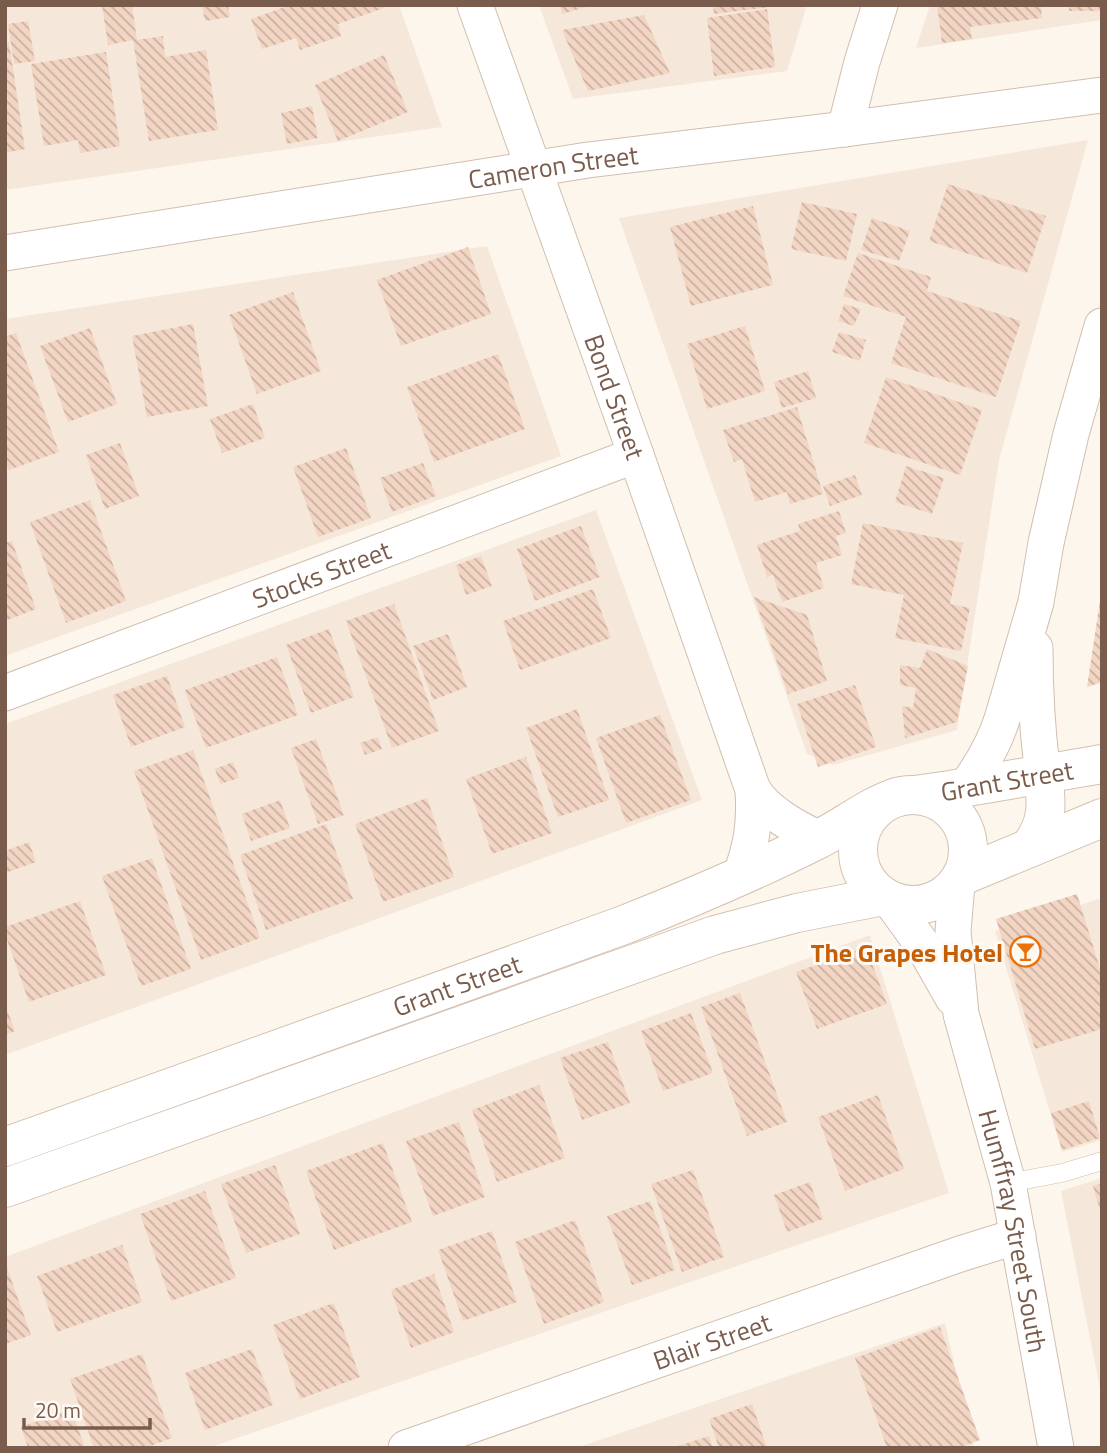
<svg xmlns="http://www.w3.org/2000/svg" width="1107" height="1453" viewBox="0 0 1107 1453" font-family="'Titillium Web',sans-serif">
<defs>
<pattern id="building-back-hatch" width="6" height="6" patternUnits="userSpaceOnUse" patternTransform="scale(1.75)"><rect width="6" height="6" fill="#f3d5c3"/><path d="M-1 5l2 2M0 0l6 6M5-1l2 2" fill="none" stroke="#cab0a1"/></pattern>
</defs>
<rect width="100%" height="100%" fill="#fdf6ec"/>
<g fill="#f5e8da">
<path d="M5,5H399L442,127L5,190Z"/>
<path d="M539,5H807L787,71L573,99Z"/>
<path d="M930,5H1102V20L916,48Z"/>
<path d="M1088,140L999,460L957,730L833,765L807,754L619,218Z"/>
<path d="M487,246L561,456L5,656V319Z"/>
<path d="M596,510L702,800L5,1055V724Z"/>
<path d="M1102,898V1140L1062,1152L995,931Z"/>
<path d="M870,935L949,1193L208,1448H5V1257Z"/>
<path d="M1102,1178V1399L1061,1191Z"/>
<path d="M945,1323L974,1448H576Z"/>
</g>
<g fill="url(#building-back-hatch)">
<path d="M102,5H132L137,40L163,36L165,57L206,50L218,130L149,141L133,40L108,45Z"/>
<path d="M202,5H228L230,17L205,21Z"/>
<path d="M290,5H383L384,8L338,24L341,36L300,50L296,38L262,49L251,19Z"/>
<path d="M560,5H589V6L562,14Z"/>
<path d="M713,5H768L769,7L714,14Z"/>
<path d="M937,5H1041L1042,18L970,27L972,39L942,43Z"/>
<rect x="1069" y="5" width="33" height="6"/>
<path d="M767,9L775,67L714,76L707,18Z"/>
<path d="M644,15L670,73L588,91L562,30Z"/>
<path d="M28,21L35,61L14,64L8,24Z"/>
<path d="M9,42L25,149L5,153V43Z"/>
<path d="M106,52L120,146L80,153L78,140L44,146L31,64Z"/>
<path d="M384,55L408,112L338,141L315,85Z"/>
<path d="M312,106L318,138L287,144L281,113Z"/>
<path d="M948,184L1046,216L1027,273L929,241Z"/>
<path d="M802,202L857,214L846,261L791,249Z"/>
<path d="M753,206L773,285L691,306L670,227Z"/>
<path d="M872,218L910,231L899,261L861,250Z"/>
<path d="M468,247L491,314L401,346L377,280Z"/>
<path d="M858,253L931,277L927,291L1021,321L996,397L891,363L906,317L843,296Z"/>
<path d="M293,292L321,371L257,394L229,315Z"/>
<path d="M844,304L861,309L854,326L838,321Z"/>
<path d="M193,324L208,406L147,417L132,336Z"/>
<path d="M745,326L765,391L707,409L687,344Z"/>
<path d="M90,328L117,404L68,422L40,346Z"/>
<path d="M839,332L866,340L860,361L832,352Z"/>
<path d="M16,333L59,452L9,470L5,460V337Z"/>
<path d="M498,354L525,429L434,462L407,387Z"/>
<path d="M808,371L816,398L782,408L774,382Z"/>
<path d="M886,377L982,410L960,475L864,443Z"/>
<path d="M253,404L265,438L222,453L210,419Z"/>
<path d="M797,407L823,494L790,504L787,492L755,502L742,459L734,462L723,430Z"/>
<path d="M120,443L139,496L105,509L86,455Z"/>
<path d="M346,448L371,518L318,537L293,467Z"/>
<path d="M423,463L436,496L392,512L380,478Z"/>
<path d="M906,466L944,478L932,514L895,502Z"/>
<path d="M855,475L862,495L830,506L823,486Z"/>
<path d="M90,500L126,601L66,623L30,522Z"/>
<path d="M839,511L846,533L836,536L842,555L816,563L824,588L782,602L773,575L767,577L757,545L800,531L798,524Z"/>
<path d="M863,523L963,543L950,604L970,608L961,651L895,638L904,595L851,584Z"/>
<path d="M581,526L600,577L535,601L517,549Z"/>
<path d="M12,541L36,609L5,621V543Z"/>
<path d="M481,556L492,586L466,595L456,565Z"/>
<path d="M593,589L611,638L520,670L503,621Z"/>
<path d="M754,597L807,615L827,681L788,694Z"/>
<path d="M1100,601H1102V682L1087,687Z"/>
<path d="M394,604L439,731L392,748L346,621Z"/>
<path d="M329,629L354,697L311,713L286,645Z"/>
<path d="M448,634L467,687L433,700L413,646Z"/>
<path d="M927,649L968,666L957,722L905,738L902,706L913,708L916,688L900,685V665L920,668Z"/>
<path d="M277,657L298,715L206,748L185,690Z"/>
<path d="M167,676L185,727L131,747L113,695Z"/>
<path d="M855,685L876,747L818,767L797,704Z"/>
<path d="M577,709L609,800L558,817L526,728Z"/>
<path d="M660,715L691,800L626,823L596,738Z"/>
<path d="M378,737L382,749L365,755L360,743Z"/>
<path d="M316,739L344,815L318,824L291,748Z"/>
<path d="M193,750L260,938L201,960L134,771Z"/>
<path d="M526,757L552,833L492,854L466,779Z"/>
<path d="M233,762L239,778L220,784L215,769Z"/>
<path d="M427,798L454,877L383,902L355,824Z"/>
<path d="M280,800L290,828L251,841L242,814Z"/>
<path d="M326,824L353,899L266,930L240,855Z"/>
<path d="M29,842L36,862L5,873V851Z"/>
<path d="M152,858L191,969L141,986L102,876Z"/>
<path d="M1077,894L1102,975V1029L1035,1049L996,919Z"/>
<path d="M80,901L106,975L29,1002L5,934V927Z"/>
<path d="M866,947L887,1004L817,1029L796,972Z"/>
<path d="M740,993L787,1122L747,1136L701,1007Z"/>
<path d="M5,1004L15,1031L5,1035Z"/>
<path d="M691,1013L713,1073L663,1091L641,1031Z"/>
<path d="M608,1042L630,1103L582,1120L560,1058Z"/>
<path d="M539,1085L565,1158L497,1182L472,1110Z"/>
<path d="M878,1095L904,1169L845,1191L818,1117Z"/>
<path d="M1089,1101L1100,1138L1062,1150L1051,1113Z"/>
<path d="M459,1122L485,1197L433,1216L406,1141Z"/>
<path d="M383,1143L412,1222L334,1250L306,1171Z"/>
<path d="M275,1165L300,1234L246,1253L221,1184Z"/>
<path d="M693,1170L724,1257L682,1272L651,1184Z"/>
<path d="M810,1182L823,1219L787,1232L774,1195Z"/>
<path d="M1102,1183V1213H1101L1093,1186Z"/>
<path d="M205,1191L236,1278L171,1301L140,1214Z"/>
<path d="M650,1201L675,1270L632,1285L607,1216Z"/>
<path d="M575,1220L604,1302L544,1324L515,1242Z"/>
<path d="M492,1231L517,1302L463,1321L438,1250Z"/>
<path d="M122,1245L142,1302L57,1332L37,1276Z"/>
<path d="M5,1262L31,1335L5,1344Z"/>
<path d="M434,1274L454,1332L411,1348L391,1290Z"/>
<path d="M334,1303L360,1377L300,1399L273,1325Z"/>
<path d="M940,1327L980,1440L959,1448H887L855,1358Z"/>
<path d="M252,1349L273,1405L205,1430L185,1373Z"/>
<path d="M142,1354L172,1438L145,1448H94L70,1379Z"/>
<path d="M752,1404L767,1448H719L709,1419Z"/>
<path d="M71,1409L85,1448H28L21,1427Z"/>
<path d="M709,1436L713,1448H675V1447Z"/>
</g>
<g fill="none" stroke-linecap="round" stroke-linejoin="round">
<defs>
<path id="service" d="M1008,1183L1062,1173L1102,1161"/>
<g id="minor">
<path id="s1" d="M475,5L636,455L753,790C755,824 752,844 740,877"/>
<path d="M845,129L862,62L880,5"/>
<path id="s2" d="M5,253L588,160L845,129L1102,95"/>
<path d="M1035,648C1035,690 1037,731 1043,774"/>
<path id="s3" d="M5,693L636,455"/>
<path d="M965,788C982,765 995,743 1003,716L1036,602L1046,543L1071,434L1102,326"/>
<path d="M753,790C768,813 795,827 819,839"/>
<path id="s4" d="M957,884L953,931L961,1014L1008,1183L1056,1448"/>
<path d="M890,900L924,947L953,998"/>
<path id="s5" d="M406,1448L960,1254L1018,1236"/>
</g>
<g id="secondary">
<path id="s6" d="M915,795L950,790L1102,764"/>
<circle cx="913" cy="850" r="55"/>
<path d="M1029,848C1049,823 1047,803 1043,774"/>
<path d="M962,876L1102,818"/>
<path id="s7" d="M5,1147L621,926C687,900 753,872 817,840C844,827 869,806 897,797"/>
<path d="M5,1188L715,935L797,913L883,896"/>
</g>
</defs>
<use href="#service" stroke="#d1beb0" stroke-width="19"/>
<use href="#minor" stroke="#d1beb0" stroke-width="37"/>
<use href="#secondary" stroke="#d6c0b0" stroke-width="40"/>
<use href="#service" stroke="#fff" stroke-width="18"/>
<use href="#minor" stroke="#fff" stroke-width="35"/>
<use href="#secondary" stroke="#fff" stroke-width="38"/>
</g>
<defs>
<symbol id="bar-ring" viewBox="-11 -11 22 22"><circle r="9.5" fill="#fffaf3" stroke="#e8710a" stroke-width="1.5"/><path d="M-6-5H6L.8 .8V4.5H3.5V6h-7V4.5H-.8V.8Z" fill="#e8710a"/></symbol>
</defs>
<g fill-rule="evenodd">
<use href="#bar-ring" x="1008" y="934" width="35" height="35"/>
</g>
<g text-anchor="middle" dominant-baseline="central" stroke-width="6" stroke-linejoin="round" paint-order="stroke">
<g font-size="26" fill="#7a5c4d" stroke="#fffaf3">
<text stroke="none"><textPath href="#s2" startOffset="555">Cameron Street</textPath></text>
<text stroke="none"><textPath href="#s1" startOffset="416">Bond Street</textPath></text>
<text stroke="none"><textPath href="#s3" startOffset="338">Stocks Street</textPath></text>
<text stroke="none"><textPath href="#s6" startOffset="93">Grant Street</textPath></text>
<text stroke="none"><textPath href="#s7" startOffset="480">Grant Street</textPath></text>
<text stroke="none"><textPath href="#s4" startOffset="354">Humffray Street South</textPath></text>
<text stroke="none"><textPath href="#s5" startOffset="324">Blair Street</textPath></text>
</g>
<g font-size="26" font-weight="bold" fill="#c56008" stroke="#fffaf3" text-anchor="end">
<text x="1003" y="952">The Grapes Hotel</text>
</g>
</g>
<rect width="1107" height="1453" fill="none" stroke="#7a5c4d" stroke-width="14"/>
<path d="M24 1418v10h126v-10" fill="none" stroke="#7a5c4d" stroke-width="3.5"/>
<text x="35" y="1418" font-size="21" fill="#7a5c4d" stroke="#fffaf3" stroke-width="5" paint-order="stroke">20 m</text>
</svg>
